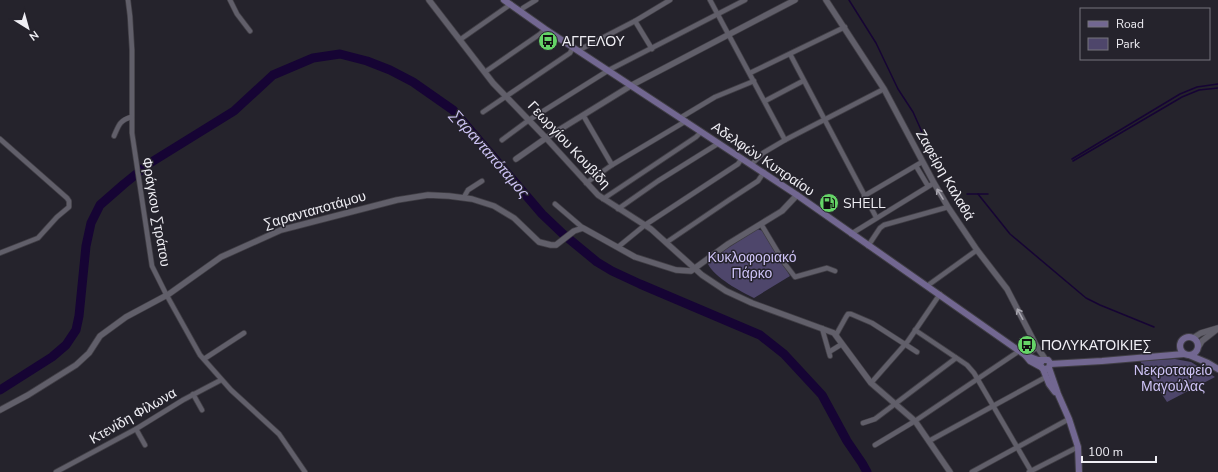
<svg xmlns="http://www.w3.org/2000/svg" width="1218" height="472" viewBox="0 0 1218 472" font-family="'Nunito Sans',sans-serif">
<rect width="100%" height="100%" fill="#25232c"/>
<g fill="#4e466b">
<path d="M757,229L763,231L790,276L754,298C741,292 714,277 708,264L711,259Z"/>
<path d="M1175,359L1191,362L1215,377L1167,402L1140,361Z"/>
</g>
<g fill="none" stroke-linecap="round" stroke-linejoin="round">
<g stroke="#160434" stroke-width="1.5">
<path d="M849,0L876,43L898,89L913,112L922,132"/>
<path d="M1072,159L1180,94L1197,87L1218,84"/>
<path d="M1073,161L1182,97L1199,90L1218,88"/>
<path d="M967,194H988"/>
<path d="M978,194L1010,234L1086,298L1100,305L1154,327"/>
</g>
<path stroke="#160434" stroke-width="9" d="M0,390L52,357L66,345L76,330L79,316L86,246L91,223L100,205L124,184L150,163L234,111L273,75L313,58L340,54L367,61L390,70L413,82L453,110L542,214L563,234L597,262L612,271L640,284L760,335L784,354L822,395L847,441L862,463L867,472"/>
<defs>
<g id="minor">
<path d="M128,0L130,16L132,50V133L152,266L166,294L200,355L231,390L279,434L305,472"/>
<path d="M230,0L237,14L250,31"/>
<path d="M710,0L785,140"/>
<path d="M521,11L523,8L536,0"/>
<path d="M635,21L652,49"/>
<path d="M461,39L511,4"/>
<path d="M580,50L583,48L635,21L670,0"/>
<path d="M790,54L876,217"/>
<path d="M485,72L540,34L545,29"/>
<path d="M750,73L845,27"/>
<path d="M765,101L803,81"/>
<path d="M483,112L570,53L573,47"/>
<path d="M583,115L612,165"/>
<path d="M680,118L715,97L754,81"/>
<path d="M114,136C119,125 119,121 131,117"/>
<path d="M0,139L67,198L69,201V207L57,217L38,238L0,253"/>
<path d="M502,140L529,120L609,70L745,0"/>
<path d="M751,165L763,153L785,140L884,89"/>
<path d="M916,166L928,186"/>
<path d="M586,183L612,165L686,121"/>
<path d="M864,196L922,162"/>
<path d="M464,197L468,190L482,181"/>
<path d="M603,199L696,137L701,132"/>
<path d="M555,204L583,228"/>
<path d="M618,209L658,181L719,143"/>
<path d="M761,224L785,264L795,277L827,268L835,271"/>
<path d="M851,234L934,183"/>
<path d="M667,242L729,200L758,181L764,172"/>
<path d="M868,246L880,228L884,225L948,207"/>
<path d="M618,247L645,225L738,164L742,158"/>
<path d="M927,286L977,250"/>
<path d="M822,328L830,356"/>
<path d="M915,330L967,365L974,373L1031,471"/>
<path d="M836,335L846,317L848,314H851L872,323L917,352"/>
<path d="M829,352L842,344"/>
<path d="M204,359L244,333"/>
<path d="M871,383L908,341L940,294"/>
<path d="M193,394L202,410"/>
<path d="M863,423L875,419L956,358"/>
<path d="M136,429L145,445"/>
<path d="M929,441L1046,377"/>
<path d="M875,445L915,421L1019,351"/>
<path d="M56,472L136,429L183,400L221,380"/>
<path d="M972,472L1069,419"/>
<path d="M1029,472L1078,447"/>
</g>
<g id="tertiary">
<path d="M429,0L493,83L546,138L598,195L651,229L702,275L726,291L752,303L834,333L871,383L915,421L950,472"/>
<path d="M826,0L884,89L934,183L948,207L977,250L1007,289L1037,347L1046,360"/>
<path d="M516,159L546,138L632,85L795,0"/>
<path d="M1193,338L1201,333L1218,328"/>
<path d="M1199,346L1202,341L1216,330"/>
<path d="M1025,355L1037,347"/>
<path d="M0,410L28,395L76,365L89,353L100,336L126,317L169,294L221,257L281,230L397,200L428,195L449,196L472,199L494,206L514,218L539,242L551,245H556L574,231L583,228L635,257L676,270L691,271L728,244L782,211L797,195"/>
</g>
<g id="secondary">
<path d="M504,0L545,29L797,195L1025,355L1038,360H1048L1050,363L1049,368L1045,369L1042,368L1040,364L1042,361"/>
<circle cx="1189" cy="346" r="9"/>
<path d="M1025,355L1030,361L1041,367"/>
<path d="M1189,355L1208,363L1218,369"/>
<path d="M1050,364L1102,361L1184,354"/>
<path d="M1049,368L1058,394L1069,419L1078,447L1079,472"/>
<path d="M1043,369L1049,384L1055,392"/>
</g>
</defs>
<use href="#minor" stroke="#403e45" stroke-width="6"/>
<use href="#tertiary" stroke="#403e45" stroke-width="7"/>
<use href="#secondary" stroke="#403e45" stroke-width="8"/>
<use href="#minor" stroke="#615f6a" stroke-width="4.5"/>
<use href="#tertiary" stroke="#615f6a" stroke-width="5.5"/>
<use href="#secondary" stroke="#726791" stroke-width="6"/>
</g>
<defs><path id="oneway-shaft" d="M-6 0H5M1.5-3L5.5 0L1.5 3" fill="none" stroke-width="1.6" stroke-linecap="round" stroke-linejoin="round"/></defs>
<g stroke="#a8a6af">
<use href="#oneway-shaft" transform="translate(940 194) rotate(-121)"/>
<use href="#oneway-shaft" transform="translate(1020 314) rotate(-118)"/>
</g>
<defs>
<symbol id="bus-disc" viewBox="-11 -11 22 22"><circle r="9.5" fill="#65d467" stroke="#25232c"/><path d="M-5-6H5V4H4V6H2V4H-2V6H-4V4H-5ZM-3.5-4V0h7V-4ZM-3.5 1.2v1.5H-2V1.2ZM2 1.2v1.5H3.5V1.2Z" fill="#111"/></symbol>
<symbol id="fuel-disc" viewBox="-11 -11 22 22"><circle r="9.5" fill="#65d467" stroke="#25232c"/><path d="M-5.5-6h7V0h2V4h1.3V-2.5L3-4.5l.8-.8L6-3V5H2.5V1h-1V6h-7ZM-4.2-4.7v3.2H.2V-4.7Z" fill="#111"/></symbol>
</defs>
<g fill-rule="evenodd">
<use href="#bus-disc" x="537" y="30" width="22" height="22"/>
<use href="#fuel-disc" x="818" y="192" width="22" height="22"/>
<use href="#bus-disc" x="1016" y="334" width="22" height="22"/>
</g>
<g text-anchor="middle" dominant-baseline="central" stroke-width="3" stroke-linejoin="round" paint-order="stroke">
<g font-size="14" fill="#efeef4" stroke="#25232c" text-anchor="start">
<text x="562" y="41">ΑΓΓΕΛΟΥ</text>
<text x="843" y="203">SHELL</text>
<text x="1041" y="345">ΠΟΛΥΚΑΤΟΙΚΙΕΣ</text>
</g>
<g font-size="14" fill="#efeef4" stroke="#25232c">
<text transform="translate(569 145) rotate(47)">Γεωργίου Κουβίδη</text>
<text transform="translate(763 159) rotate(34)">Αδελφών Κυπραίου</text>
<text transform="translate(945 175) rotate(60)">Ζαφείρη Καλαθά</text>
<text transform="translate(315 210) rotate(-16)">Σαρανταποτάμου</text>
<text transform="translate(156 212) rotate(80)">Φράγκου Στράτου</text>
<text transform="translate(133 416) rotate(-30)">Κτενίδη Φίλωνα</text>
</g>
<g font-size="14" fill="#cec3f6" stroke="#25232c">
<text x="752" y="257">Κυκλοφοριακό<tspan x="752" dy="16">Πάρκο</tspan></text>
<text x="1173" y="370">Νεκροταφείο<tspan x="1173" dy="16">Μαγούλας</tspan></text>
</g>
<g font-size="15" font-style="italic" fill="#ccc2f4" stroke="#25232c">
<text transform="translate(490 154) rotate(49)">Σαρανταπόταμος</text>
</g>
</g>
<rect x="1080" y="8" width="130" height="52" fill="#25232c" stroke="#76747c"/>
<rect x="1088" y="21" width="20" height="6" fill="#726791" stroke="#76747c"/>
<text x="1116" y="28" font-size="12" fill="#efeef4">Road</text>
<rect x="1088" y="38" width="20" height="12" fill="#4e466b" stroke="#76747c"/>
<text x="1116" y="48" font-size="12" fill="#efeef4">Park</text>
<g transform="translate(28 28) rotate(143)" stroke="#25232c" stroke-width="3" paint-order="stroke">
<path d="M0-3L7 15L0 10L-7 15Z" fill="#efeef4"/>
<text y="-6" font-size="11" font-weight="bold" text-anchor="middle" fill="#efeef4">N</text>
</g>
<path d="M1082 456v6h74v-6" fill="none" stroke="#efeef4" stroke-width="2"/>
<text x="1088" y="456" font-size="12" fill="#efeef4" stroke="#25232c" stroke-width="3" paint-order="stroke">100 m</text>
</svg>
